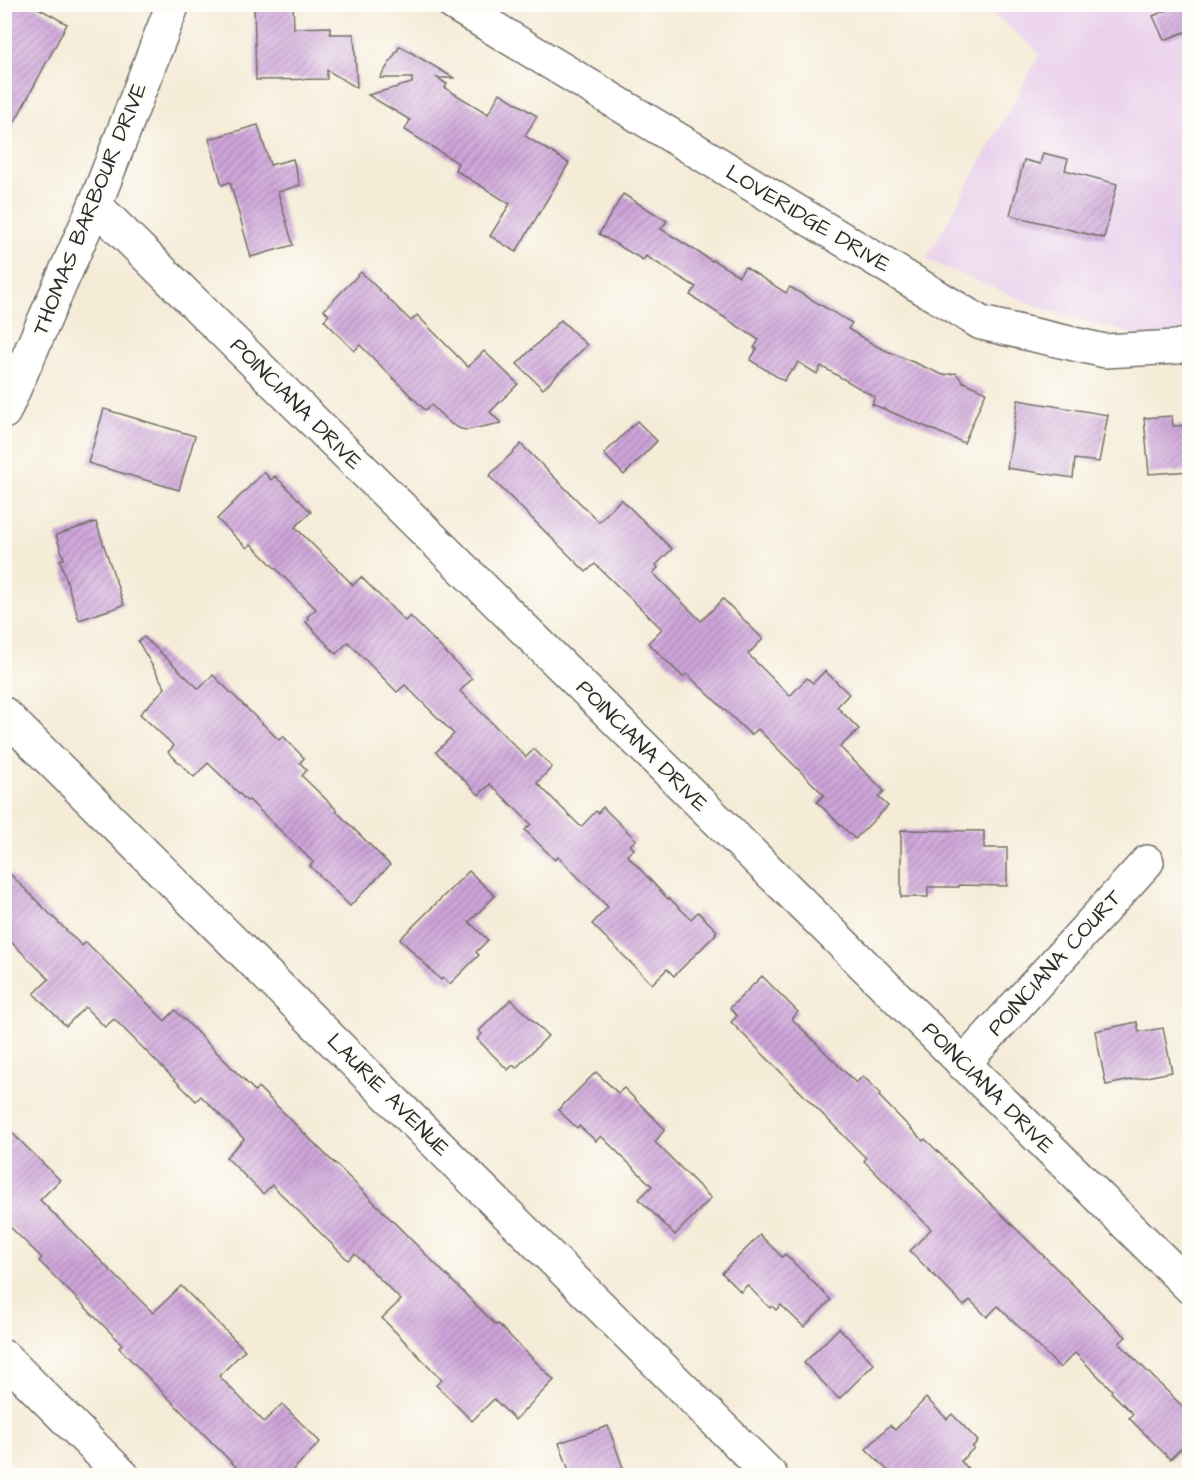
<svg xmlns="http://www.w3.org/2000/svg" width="1194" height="1480" viewBox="0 0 1194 1480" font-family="'Architects Daughter',sans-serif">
<defs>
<pattern id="building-hatch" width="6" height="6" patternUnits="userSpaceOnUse" patternTransform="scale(1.5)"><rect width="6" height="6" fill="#cea4d9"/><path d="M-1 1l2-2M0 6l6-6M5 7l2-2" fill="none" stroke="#a786b0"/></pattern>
</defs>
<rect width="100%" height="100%" fill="#fdfcf7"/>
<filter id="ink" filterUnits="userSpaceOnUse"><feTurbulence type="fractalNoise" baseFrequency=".0167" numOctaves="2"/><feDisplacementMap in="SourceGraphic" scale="12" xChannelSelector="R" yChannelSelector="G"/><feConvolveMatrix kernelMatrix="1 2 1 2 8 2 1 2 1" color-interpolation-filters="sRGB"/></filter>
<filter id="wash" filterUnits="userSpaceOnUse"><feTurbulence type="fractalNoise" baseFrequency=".008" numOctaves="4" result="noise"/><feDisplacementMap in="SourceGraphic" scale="24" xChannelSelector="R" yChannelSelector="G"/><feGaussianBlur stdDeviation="1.35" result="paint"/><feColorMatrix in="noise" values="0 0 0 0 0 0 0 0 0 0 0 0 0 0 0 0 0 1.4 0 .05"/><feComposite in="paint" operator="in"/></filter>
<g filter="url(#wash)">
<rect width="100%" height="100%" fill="#f5ecd8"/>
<path fill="#ead1ec" d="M988,5H1189V344L1176,347L1050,311L926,260L1005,118L1040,53L988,9Z"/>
<g id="blocks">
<g fill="url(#building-hatch)">
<path d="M4,4H31L67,24L4,142Z"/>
<path d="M254,4H293L294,28L330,27V34H354L357,88L327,70V79L256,80Z"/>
<path d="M1182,4H1190V30L1164,40L1153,16Z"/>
<path d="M400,46L454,78H437L447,84L445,88L488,114L500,93L537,116L525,136L569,163L516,252L490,236L510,204L455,170L458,163L405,130L410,120L368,95L412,83V78H380Z"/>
<path d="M258,125L270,165L293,159L300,185L278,192L293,245L251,257L230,182L222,185L209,139Z"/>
<path d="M1043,153L1068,159L1065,170L1117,184L1104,238L1010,215L1024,160L1040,164Z"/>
<path d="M623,194L667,221L661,229L712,261L713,260L739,276L745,267L786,293L790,287L852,323L848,329L878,347L943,375L956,373L963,382L986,392L964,443L872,404L875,397L821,366L817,374L798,362L793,371L791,370L784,381L750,360L757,349L754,348L759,340L690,295L696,287L646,256L643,260L599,234Z"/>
<path d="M361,272L411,321L417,315L468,367L484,351L518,384L490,412L501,423L467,430L461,429L451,424L431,405L425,410L360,345L354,351L324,320L329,315L324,310Z"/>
<path d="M561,320L587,345L543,389L517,364Z"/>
<path d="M1018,400L1108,415L1099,462L1075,459L1073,478L1007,468Z"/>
<path d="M104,409L195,436L179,490L88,463Z"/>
<path d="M1172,416L1173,426L1190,425V471L1149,474L1144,418Z"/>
<path d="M637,421L657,441L624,475L604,454Z"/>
<path d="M521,444L599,522L621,499L672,549L656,565L658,568L653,573L701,621L723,599L763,639L748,654L790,696L807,678L813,683L825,671L849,694L837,707L859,729L840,747L884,791L878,797L888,806L855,839L817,802L824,795L758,729L751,735L687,674L683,677L648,643L662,629L595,564L586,572L489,476Z"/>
<path d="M264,472L271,480L275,476L311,512L295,527L353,585L361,577L405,621L410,616L472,679L460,691L526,757L534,749L552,767L537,783L581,827L596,811L598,813L603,807L636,840L630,845L634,849L627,855L668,899L669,898L691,919L698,912L717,931L715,933L716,934L674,976L667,969L652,984L592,924L608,907L558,857L555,860L525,830L531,824L490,784L479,795L436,752L454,734L405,685L397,692L348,642L336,654L306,622L309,619L307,617L316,609L251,544L247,548L217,519Z"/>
<path d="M96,522L124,605L79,620L60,560L64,559L56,535Z"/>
<path d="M144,637L199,689L213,675L279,740L283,736L304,758L300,763L307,770L302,776L337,810L336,811L390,865L350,906L310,866L313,862L249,800L247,801L208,763L194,777L168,752L174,746L140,714L165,688L138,641Z"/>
<path d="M901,830L984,831V848H1007V886L959,885V887H928V897H901Z"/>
<path d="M4,868L82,946L86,942L165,1021L175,1010L255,1091L258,1087L334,1163V1162L496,1325L498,1324L554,1380L515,1420L494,1399L472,1421L436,1385L442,1380L382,1318L401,1300L355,1254L348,1260L272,1185L263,1194L226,1157L244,1139L201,1096L196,1101L114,1019L105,1027L85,1007L66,1026L34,994L49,979L4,935Z"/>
<path d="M469,871L495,896L469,922L488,940L476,952L479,955L450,984L443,978L441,980L400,939Z"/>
<path d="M762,976L798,1012L792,1019L856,1083L863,1076L881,1094L879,1096L923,1141L925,1139L1126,1337L1119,1343L1190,1414V1440L1170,1459L1129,1418L1133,1414L1111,1392L1112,1390L1075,1353L1060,1368L998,1306L987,1317L970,1300L964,1306L910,1251L931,1229L864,1161L866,1158L731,1022L737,1016L730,1008Z"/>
<path d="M511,999L548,1036L516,1068L513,1065L508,1070L477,1039L482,1034L479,1031Z"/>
<path d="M1137,1022L1139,1032L1163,1028L1172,1072L1106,1085L1095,1031Z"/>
<path d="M596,1072L618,1093L624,1088L665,1129L655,1142L711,1198L675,1235L639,1199L652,1186L601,1136L596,1141L579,1126L577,1128L558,1110Z"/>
<path d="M4,1125L60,1180L40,1200L153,1313L181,1286L245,1350L219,1376L264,1422L282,1404L320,1442L287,1476H245L119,1348L122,1344L39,1261L42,1258L4,1221Z"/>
<path d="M760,1235L782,1257L785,1254L831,1300L804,1327L781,1305L776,1310L772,1306L770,1308L747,1285L741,1292L722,1273Z"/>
<path d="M839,1328L874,1364L839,1399L804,1363Z"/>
<path d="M926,1398L947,1419L952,1414L978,1441L972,1447L974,1448L961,1461L975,1476H893L866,1449L890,1425L895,1430Z"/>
<path d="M608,1426L626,1476H571L559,1443Z"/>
</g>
</g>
</g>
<g filter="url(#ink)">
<use href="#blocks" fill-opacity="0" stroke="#726f68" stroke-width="1.5"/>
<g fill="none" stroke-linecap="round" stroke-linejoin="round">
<defs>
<g id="minor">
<path d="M454,4L981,323L1105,351L1176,347L1190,344"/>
<path d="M95,205L1190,1287"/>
<path d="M4,412L95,205L173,4"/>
<path d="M4,714L771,1476"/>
<path d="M963,1064L1147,862"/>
<path d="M4,1357L123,1476"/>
</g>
</defs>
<use href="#minor" stroke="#726f68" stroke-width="36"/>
<use href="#minor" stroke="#fff" stroke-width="33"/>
</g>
</g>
<g text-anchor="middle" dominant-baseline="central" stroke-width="4.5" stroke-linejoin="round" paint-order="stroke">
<g font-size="22" fill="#2b2b2b" stroke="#fdfcf7">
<text transform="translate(90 209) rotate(-68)">THOMAS BARBOUR DRIVE</text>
<text transform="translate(808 219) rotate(31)">LOVERIDGE DRIVE</text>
<text transform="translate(296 404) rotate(45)">POINCIANA DRIVE</text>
<text transform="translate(642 746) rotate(45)">POINCIANA DRIVE</text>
<text transform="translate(1055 963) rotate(-48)">POINCIANA COURT</text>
<text transform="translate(988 1088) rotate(45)">POINCIANA DRIVE</text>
<text transform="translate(388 1095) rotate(45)">LAURIE AVENUE</text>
</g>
</g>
<rect width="1194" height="1480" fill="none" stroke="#fdfcf7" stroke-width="24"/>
</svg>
